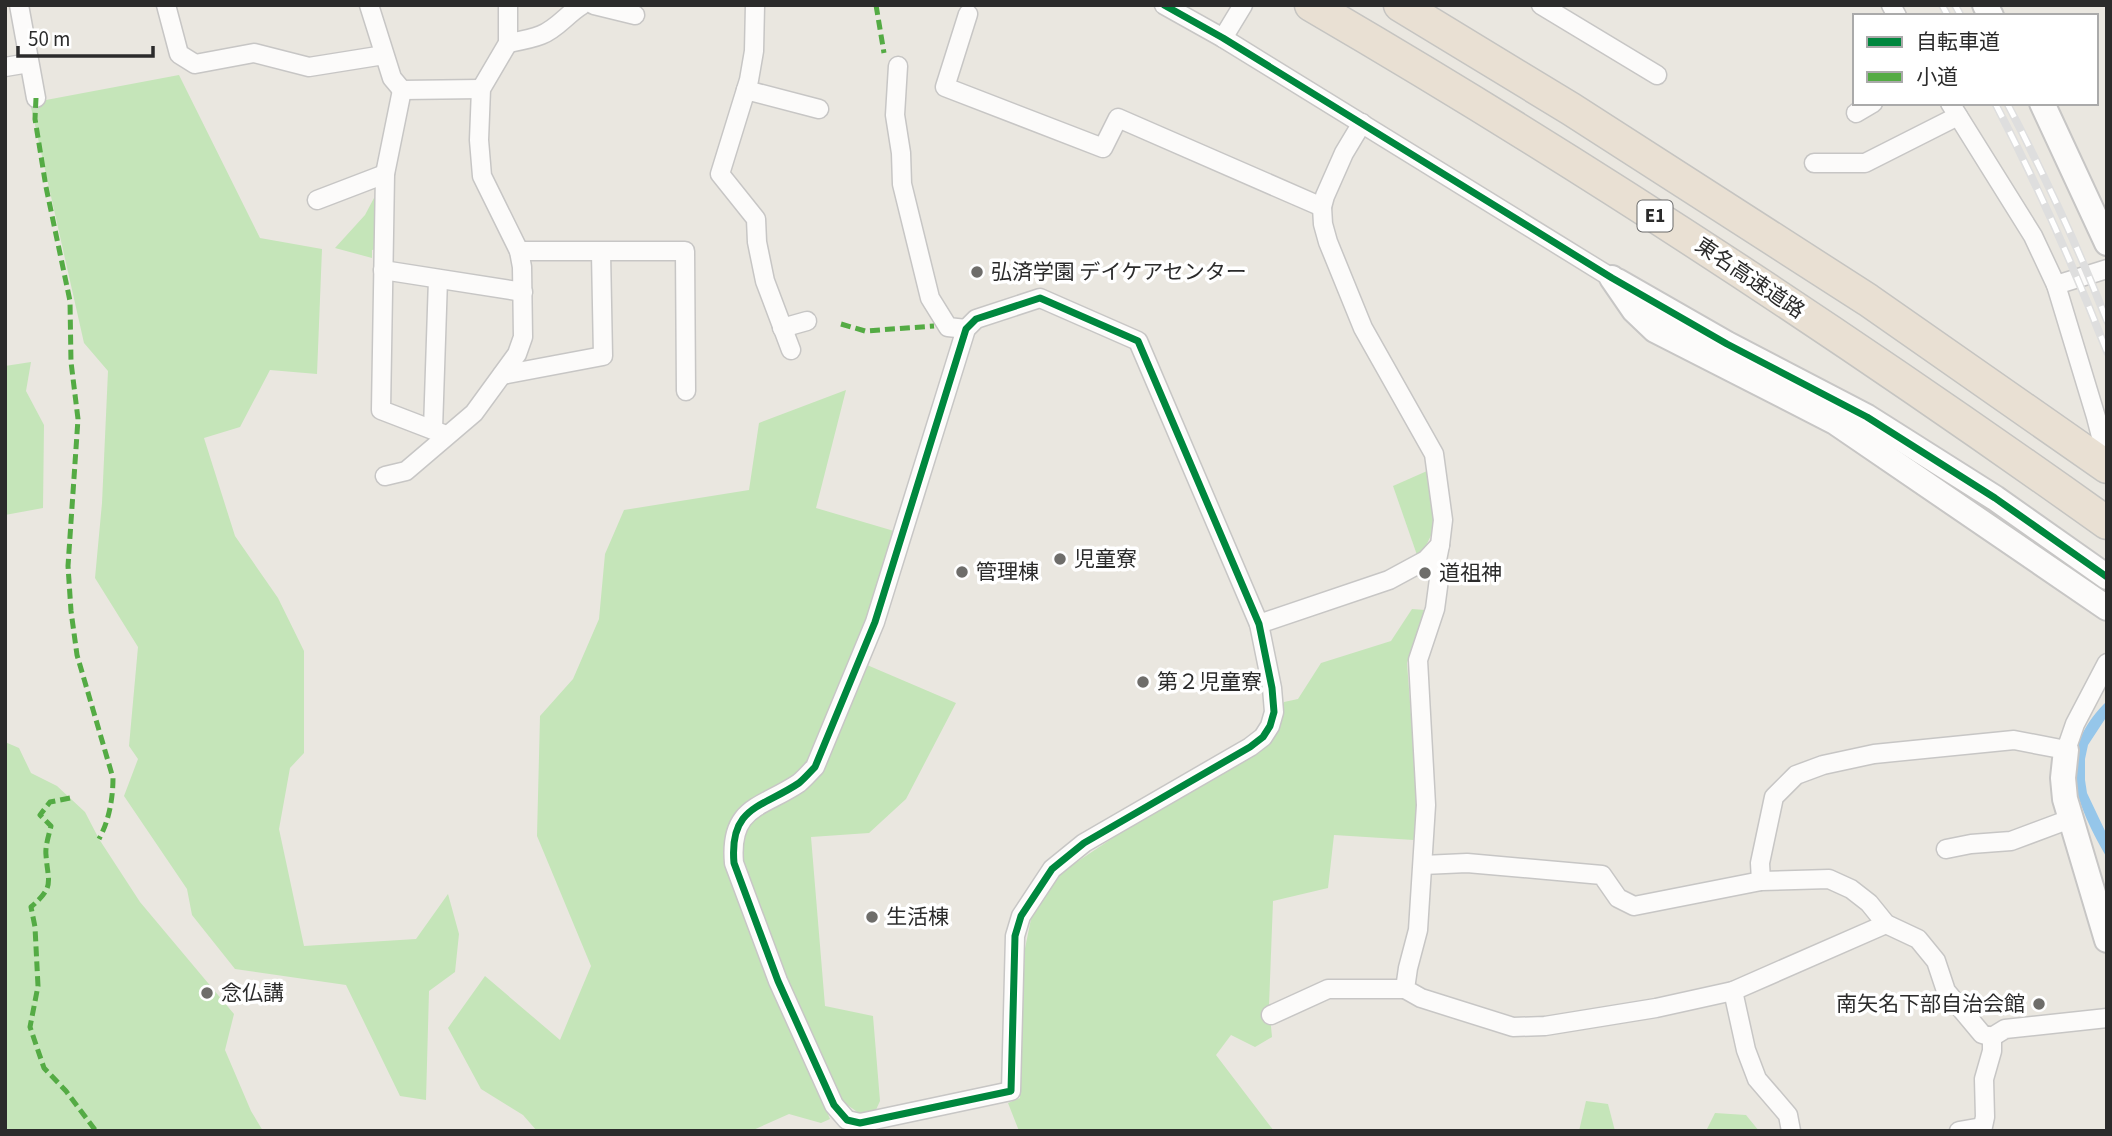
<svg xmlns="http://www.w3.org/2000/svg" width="2112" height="1136" viewBox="0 0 2112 1136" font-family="'Source Sans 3','Noto Sans JP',sans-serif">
<rect width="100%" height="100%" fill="#eae7e0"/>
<g fill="#c5e5b9">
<path d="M179,75L260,238L322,249L317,374L270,370L240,427L204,438L235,536L278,598L304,651V753L290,768L279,829L304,946L416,939L448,894L459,934L455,972L429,991L426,1100L400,1096L346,985L235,969L192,915L187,889L124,796L138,759L129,746L138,647L95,578L102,503L108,371L84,343L30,103Z"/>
<path d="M374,198L378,200L377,249L372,250V258L335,248L365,215Z"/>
<path d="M31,362L26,391L44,425L43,508L5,515V366Z"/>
<path d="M846,390L816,508L894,531L853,659L956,703L906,799L869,833L811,837L825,1006L873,1016L880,1101L875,1112L863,1116L836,1097L807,1063L830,1119L821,1123L789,1114L751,1131H537L523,1115L481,1089L448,1028L485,976L560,1040L591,966L537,836L540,716L573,679L599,619L605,554L624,510L749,490L759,423Z"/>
<path d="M1427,471L1436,525L1422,554L1417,555L1393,486Z"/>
<path d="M1412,609L1425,610L1407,663L1418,806L1414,840L1334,835L1328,888L1273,901L1269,1006L1272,1037L1255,1047L1231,1035L1216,1055L1274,1131H1019L1008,1103L1020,1098L1021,968L1031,919L1059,874L1126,829L1260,750L1274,737L1278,713L1284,702L1298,699L1321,663L1391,641Z"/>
<path d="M5,742L19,748L31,773L57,786L85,812L99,839L140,902L234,1014L225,1050L251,1111L263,1131H5Z"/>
<path d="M1586,1101L1608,1104L1615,1131H1579Z"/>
<path d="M1715,1113L1746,1115L1759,1131H1706Z"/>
</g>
<path fill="#95c6ea" d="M2107,701V716L2088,745L2085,759V780L2087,793L2107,835V858C2075,801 2053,754 2107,701Z"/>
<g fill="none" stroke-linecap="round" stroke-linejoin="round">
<defs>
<g id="street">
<path d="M19,5L36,98"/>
<path d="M166,5L179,54L195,64L254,53L309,67L384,55"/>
<path d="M369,5L392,78L402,90L481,89"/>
<path d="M594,5L635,15"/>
<path d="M755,5L754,51L749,80L720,174L756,219L757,242L765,281L791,350"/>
<path d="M1164,5L1223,38L1612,278"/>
<path d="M1541,5L1657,75"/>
<path d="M1891,5L1897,16"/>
<path d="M968,14L945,87L1103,148L1118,118L1322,207"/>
<path d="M1223,38L1243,5"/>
<path d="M508,43C519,41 531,39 541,35C557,29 567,14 582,5"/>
<path d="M898,66L895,115L901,153L902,184L930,298L948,327L966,329"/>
<path d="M5,67L29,63"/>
<path d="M402,90L385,174L381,410L446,435"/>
<path d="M746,90L819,109"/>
<path d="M1950,103L2033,236L2056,285L2096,417L2107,460"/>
<path d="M1856,113L1873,103"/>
<path d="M1814,163H1865L1958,116"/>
<path d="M317,200L385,174"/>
<path d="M519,251H685L686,391"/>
<path d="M383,270L523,292"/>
<path d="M2056,285L2107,269"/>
<path d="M1040,298L1138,341L1259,624L1272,688L1274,712L1270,726L1263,737L1250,747L1084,843L1052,869L1021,916L1015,936L1011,1091L860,1123L847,1120L834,1105L778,981L734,863C729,806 762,808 799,783C805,778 810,772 815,767L875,622L966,329L976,319Z"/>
<path d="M782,328L807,321"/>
<path d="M502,375L603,356L601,253"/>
<path d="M433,429L438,279"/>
<path d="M385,476L406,471L474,413L517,354L523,337L522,267L519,251L482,176L479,140L481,89L508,43V5"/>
<path d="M1440,545L1436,565L1439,579L1435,609L1418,660L1426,805L1418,930L1408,968L1405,989L1421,998L1513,1027L1545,1026L1656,1008L1733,991L1886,924"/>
<path d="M1259,624L1389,580L1426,560L1440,545L1443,520L1434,454L1363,328L1328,242L1323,224L1322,207L1325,196L1344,153L1362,123"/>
<path d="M1946,849L1971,844L2011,841L2070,819"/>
<path d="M1423,865L1467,863L1602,875L1618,898L1634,906L1761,881L1829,879L1851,889L1869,903L1886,924L1918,939L1936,961L1946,991L1982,1034L1992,1037"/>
<path d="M1761,881L1760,863L1774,797L1796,775L1823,765L1874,754L2014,740L2066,750L2075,724L2107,663"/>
<path d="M1733,991L1746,1050L1757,1079L1788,1115L1791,1131"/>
<path d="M1271,1015L1328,989H1405"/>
<path d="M1992,1037L2005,1029L2107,1018"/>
<path d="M1959,1131L1982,1127"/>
<path d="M1982,1131L1985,1117L1984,1079L1992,1051V1037"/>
</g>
<g id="secondary">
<path d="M1985,5L1991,16"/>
<path d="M2042,103L2107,243"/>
<path d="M1612,278L1634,310L1655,330L1835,422L2107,608"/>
<path d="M1617,281L1727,344L1867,417L1995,498L2107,577"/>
<path d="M2066,750L2063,778L2065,799L2107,940"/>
</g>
<g id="highway">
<path d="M1311,5C1584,164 1849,339 2107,523"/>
<path d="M1400,5L1571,109L1868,300L2107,467"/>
</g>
</defs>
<use href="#street" stroke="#c7c6c5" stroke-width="21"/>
<use href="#secondary" stroke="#c7c6c5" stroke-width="28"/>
<use href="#highway" stroke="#c5c4c1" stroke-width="35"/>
<use href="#street" stroke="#fcfbfa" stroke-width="18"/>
<use href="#secondary" stroke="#fcfbfa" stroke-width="24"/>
<use href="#highway" stroke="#e9e0d3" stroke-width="32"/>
<defs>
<g id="rail">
<path d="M1942,5L1948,16"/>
<path d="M1955,5L1961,16"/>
<path d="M1995,103C2037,184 2074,267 2107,352"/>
<path d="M2007,103C2044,174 2078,247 2107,321"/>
</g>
</defs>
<use href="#rail" stroke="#dedede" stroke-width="8"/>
<use href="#rail" stroke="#fff" stroke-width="5" stroke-dasharray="16" stroke-linecap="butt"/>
<g stroke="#54ab44" stroke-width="5" stroke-dasharray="10 5" stroke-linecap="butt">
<path d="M876,5L884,53"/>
<path d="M36,98L35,119L46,187L70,301L71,362L78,419L68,566L71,611L77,655L113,778C113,798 109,821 99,839"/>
<path d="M841,324L865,331L934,326"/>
<path d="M70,798L50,802L40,815L51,826C49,835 45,846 46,855C48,883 55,886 31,907L35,927L38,986L30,1027L44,1068L66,1091L96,1131"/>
</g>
<defs>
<g id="cycleway">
<path d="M1164,5L1223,38L1612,278L1727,344L1867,417L1995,498L2107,577"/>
<path d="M1040,298L1138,341L1259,624L1272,688L1274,712L1270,726L1263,737L1250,747L1084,843L1052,869L1021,916L1015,936L1011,1091L860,1123L847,1120L834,1105L778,981L734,863C729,806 762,808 799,783C805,778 810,772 815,767L875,622L966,329L976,319Z"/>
</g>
</defs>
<use href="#cycleway" stroke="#fff" stroke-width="11"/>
<use href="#cycleway" stroke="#00873e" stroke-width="7"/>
</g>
<g fill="#6e6d6a" stroke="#fff" stroke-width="2.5">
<circle cx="977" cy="272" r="7"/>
<circle cx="1060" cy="559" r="7"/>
<circle cx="962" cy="572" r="7"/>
<circle cx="1425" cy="573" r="7"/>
<circle cx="1143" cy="682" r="7"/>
<circle cx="872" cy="917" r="7"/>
<circle cx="207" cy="993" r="7"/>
<circle cx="2039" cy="1004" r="7"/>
</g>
<g text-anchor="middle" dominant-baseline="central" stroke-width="7" stroke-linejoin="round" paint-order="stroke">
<rect fill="#fff" stroke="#6b6b6b" stroke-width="2" x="1637.5" y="200.5" width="35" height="31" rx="5"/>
<g font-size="19" font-weight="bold" fill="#2b2b2b">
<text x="1655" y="216">E1</text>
</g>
<g font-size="21" fill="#2b2b2b" stroke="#fff" text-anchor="start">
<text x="991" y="272">弘済学園 デイケアセンター</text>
<text x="1074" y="559">児童寮</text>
<text x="976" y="572">管理棟</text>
<text x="1439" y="573">道祖神</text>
<text x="1157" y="682">第２児童寮</text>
<text x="886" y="917">生活棟</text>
<text x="221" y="993">念仏講</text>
<text x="2025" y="1004" text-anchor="end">南矢名下部自治会館</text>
</g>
<g font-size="21" fill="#2b2b2b" stroke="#fff">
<text transform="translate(1750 278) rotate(34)">東名高速道路</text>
</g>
</g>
<rect width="2112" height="1136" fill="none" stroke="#2b2b2b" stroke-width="14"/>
<rect x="1853" y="14" width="245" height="91" fill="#ffffff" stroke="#aaaaaa" stroke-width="2"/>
<rect x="1867" y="37" width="35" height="10" fill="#00873e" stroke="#aaaaaa" stroke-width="2"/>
<text x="1916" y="49" font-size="21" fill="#2b2b2b">自転車道</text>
<rect x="1867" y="72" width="35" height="10" fill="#54ab44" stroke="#aaaaaa" stroke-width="2"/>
<text x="1916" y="84" font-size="21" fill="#2b2b2b">小道</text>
<path d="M18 46v10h135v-10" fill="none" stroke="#2b2b2b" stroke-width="3.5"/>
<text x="28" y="46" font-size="21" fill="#2b2b2b" stroke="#ffffff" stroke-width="5" paint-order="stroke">50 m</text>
</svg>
